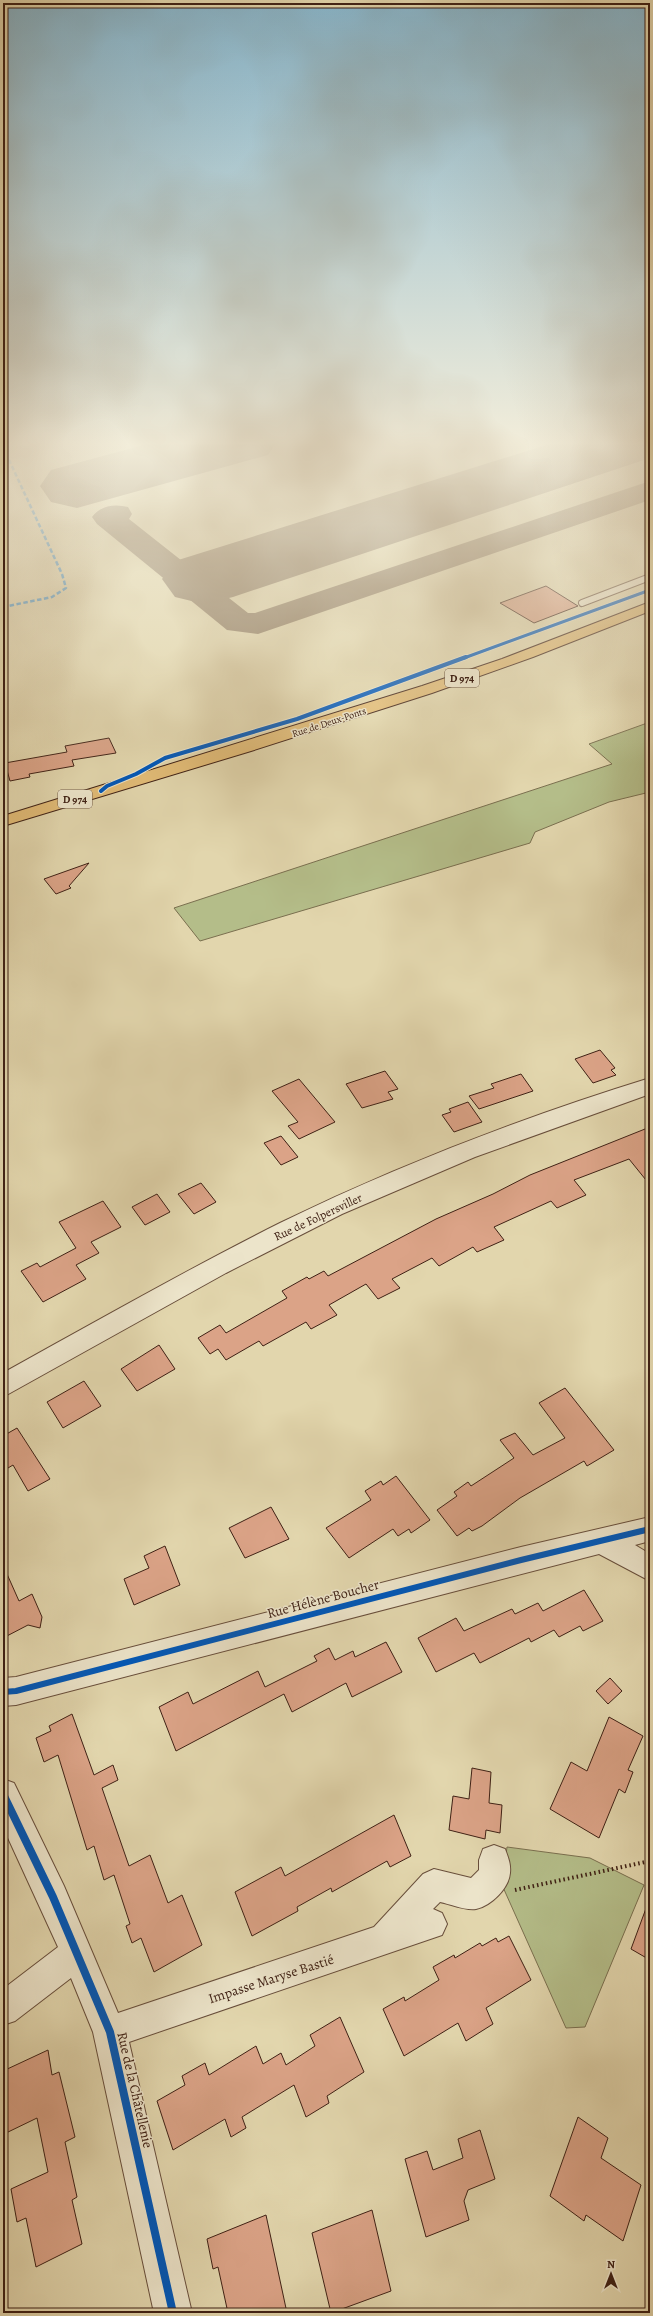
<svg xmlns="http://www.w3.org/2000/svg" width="653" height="2316" viewBox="0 0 653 2316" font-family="Alegreya,serif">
<rect width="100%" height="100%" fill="#e2d6ad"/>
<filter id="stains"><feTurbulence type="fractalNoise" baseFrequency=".005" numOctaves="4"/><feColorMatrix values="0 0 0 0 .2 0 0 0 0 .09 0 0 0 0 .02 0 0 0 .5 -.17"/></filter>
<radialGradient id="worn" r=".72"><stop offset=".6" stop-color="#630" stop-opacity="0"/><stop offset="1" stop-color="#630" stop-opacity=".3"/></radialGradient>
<g fill="#b4bd89" stroke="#7a6f4f">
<path d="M650,722V792L609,802L535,832L530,843L200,941L174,908L612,764L589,744Z"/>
<path d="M507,1847L590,1858L644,1885L585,2027L566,2028L502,1885Z"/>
</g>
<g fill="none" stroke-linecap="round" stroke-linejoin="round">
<path fill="#907c61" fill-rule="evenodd" d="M650,481V500L258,634L227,630L97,524L92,517C101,505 115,504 128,507L132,514L129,519L248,613H255Z"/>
<g fill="#907c61" fill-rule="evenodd">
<path d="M162,440H278L268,455L77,508L51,502L40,486L51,470Z"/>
<path d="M562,440H650V458L233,597L204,604L175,597L162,579L175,561Z"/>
</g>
</g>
<g fill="#dba387" stroke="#3f2115">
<path d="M546,586L578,606L534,623L500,603Z"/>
<path d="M109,738L116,753L72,760L74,766L29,774L30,777L10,781L5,763L67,752L65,746Z"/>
<path d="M89,863L69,886L71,888L56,894L44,879Z"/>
<path d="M600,1050L615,1068L611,1070L616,1075L593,1083L575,1059Z"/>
<path d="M385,1071L398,1089L388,1092L393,1099L362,1108L346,1084Z"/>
<path d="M521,1074L533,1091L479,1109L469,1096L494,1088L491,1084Z"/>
<path d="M299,1079L335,1122L299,1139L288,1126L298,1122L272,1091Z"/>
<path d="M468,1102L482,1122L454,1132L442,1115L451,1112L449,1109Z"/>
<path d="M650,1127V1185L629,1159L574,1180L586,1195L557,1208L551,1201L494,1227L504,1240L477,1252L473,1247L439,1266L432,1258L392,1279L400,1288L378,1299L366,1284L329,1305L337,1315L311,1329L306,1322L263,1346L259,1341L226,1360L218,1349L210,1354L198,1338L220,1325L226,1333L287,1298L282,1291L307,1277L309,1279L324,1271L328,1276L436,1219L493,1194L530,1175Z"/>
<path d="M281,1136L298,1157L281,1165L264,1143Z"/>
<path d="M201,1183L216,1202L194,1214L178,1194Z"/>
<path d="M157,1194L170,1212L145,1225L132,1207Z"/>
<path d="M103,1201L121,1227L91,1242L99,1253L76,1265L86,1279L43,1302L21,1271L37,1263L40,1267L76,1248L59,1222Z"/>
<path d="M159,1345L175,1369L137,1391L121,1369Z"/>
<path d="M84,1381L101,1406L63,1428L47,1402Z"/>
<path d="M565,1388L614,1450L587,1466L584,1461L520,1498L482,1526L472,1531L469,1528L457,1536L437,1510L457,1496L454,1492L468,1482L471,1486L514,1458L500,1440L515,1433L533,1455L565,1438L539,1403Z"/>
<path d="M17,1428L50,1479L28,1491L13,1465L3,1471V1436Z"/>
<path d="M396,1476L430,1520L411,1533L409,1529L398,1536L393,1529L349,1558L326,1528L371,1500L365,1491L381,1481L383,1485Z"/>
<path d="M271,1507L289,1539L245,1558L229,1528Z"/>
<path d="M165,1546L180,1585L134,1605L124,1579L149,1568L144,1556Z"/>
<path d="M3,1565L19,1601L32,1594L42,1617L40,1628L28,1625L3,1638Z"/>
<path d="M584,1590L603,1621L583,1631L580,1626L559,1637L554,1630L531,1642L529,1638L480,1663L474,1653L436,1672L418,1638L456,1618L464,1631L512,1609L515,1614L538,1603L543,1611Z"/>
<path d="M386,1642L402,1672L352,1697L346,1683L292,1712L284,1694L176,1751L159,1707L188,1692L193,1704L258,1671L265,1687L317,1661L314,1656L329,1648L335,1660L353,1651L355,1657Z"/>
<path d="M610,1678L622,1691L608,1704L596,1691Z"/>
<path d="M72,1714L94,1775L113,1765L118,1780L102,1788L129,1866L150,1855L168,1903L182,1895L202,1945L154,1972L141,1938L132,1943L126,1926L130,1924L114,1875L104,1880L94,1846L87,1850L58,1755L44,1762L36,1738L51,1731L49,1726Z"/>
<path d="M609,1717L643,1736L628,1770L633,1772L625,1793L619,1789L599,1838L550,1809L571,1762L587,1771Z"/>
<path d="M472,1768L491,1772L489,1803L502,1805L500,1833L486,1830L485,1839L449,1830L453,1796L469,1799Z"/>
<path d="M394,1815L411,1856L390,1867L387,1861L332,1892L331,1888L297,1907L298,1911L252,1936L235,1892L281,1867L285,1876Z"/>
<path d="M648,1903H650V1960L631,1949Z"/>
<path d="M509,1936L531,1980L486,2008L493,2024L466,2041L458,2023L404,2056L383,2009L404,1997L405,2001L439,1980L433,1967L454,1955L455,1958L480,1943L482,1946L496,1938L498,1942Z"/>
<path d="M340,2017L364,2072L327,2096L329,2103L306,2117L294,2085L242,2117L246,2128L231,2137L225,2119L173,2150L157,2101L185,2085L182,2076L205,2063L209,2075L256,2046L263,2064L281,2053L286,2065L315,2046L310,2035Z"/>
<path d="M48,2050L52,2075L59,2072L75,2137L65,2142L77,2197L72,2200L82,2244L36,2267L26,2218L17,2222L11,2189L48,2172L37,2118L6,2133L3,2119V2071Z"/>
<path d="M578,2117L608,2138L601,2158L641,2185L623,2241L586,2215L584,2221L550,2196Z"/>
<path d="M480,2130L495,2179L468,2190L464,2201L469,2220L426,2237L405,2159L427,2151L433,2170L463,2158L458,2139Z"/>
<path d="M372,2210L391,2291L331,2313L312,2233Z"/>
<path d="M266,2215L287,2313H228L218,2267L213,2269L207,2239Z"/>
</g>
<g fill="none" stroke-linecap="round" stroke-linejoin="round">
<defs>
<path id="service" d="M582,603L650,577"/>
<g id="minor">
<path d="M650,1517V1541L635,1545L650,1554V1581L599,1554L16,1705L3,1706V1678L16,1677L521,1547Z"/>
<path d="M3,1779L14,1783L64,1886L118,2013L374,1927L423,1874L434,1869L471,1878L479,1870V1860L483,1849L494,1845L505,1849C508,1857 511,1864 510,1873C509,1888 491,1906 476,1909C466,1911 450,1904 440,1902L433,1909L442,1913L447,1924L442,1935L129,2042L192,2313H154L93,2032L71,1978L15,2021L3,2025V1989L58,1947L3,1827Z"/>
</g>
<path id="tertiary" d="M650,1078V1094L475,1157L342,1214L226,1273L3,1397V1373C95,1322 186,1270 280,1223C399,1165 524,1117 650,1078Z"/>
<path id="primary" d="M650,602V611L533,657L432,693L251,751L3,826V816L422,686L502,659Z"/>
</defs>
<use href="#service" stroke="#684e3b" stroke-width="8"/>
<use href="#minor" stroke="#684e3b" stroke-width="2"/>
<use href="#tertiary" stroke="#684e3b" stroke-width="2"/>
<use href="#primary" stroke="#3f2115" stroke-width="2"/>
<path stroke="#3f2115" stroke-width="4" stroke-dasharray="1.5 3" stroke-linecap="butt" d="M515,1890L650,1861"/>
<use href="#service" stroke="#ece4ca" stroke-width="6"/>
<use href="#minor" fill="#ece4ca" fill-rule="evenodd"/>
<use href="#tertiary" fill="#ece4ca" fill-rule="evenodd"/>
<use href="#primary" fill="#e1bb76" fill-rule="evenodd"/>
<path stroke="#3f95d3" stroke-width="2.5" stroke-dasharray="4.5 2.5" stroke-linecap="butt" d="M3,447L62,574L66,588L52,597L3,607"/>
<defs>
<path id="cycleway-far3" d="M464,658L650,590"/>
<path id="cycleway-far2" d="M101,791L107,786L136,774L165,758L297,719L466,657"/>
<path id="cycleway-far1" d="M3,1692L16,1691L521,1560L650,1529"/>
<path id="cycleway" d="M3,1794L53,1897L110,2032L173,2313"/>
</defs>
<use href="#cycleway-far3" stroke="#ece4ca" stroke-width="4.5"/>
<use href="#cycleway-far2" stroke="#ece4ca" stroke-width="6"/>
<use href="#cycleway-far1" stroke="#ece4ca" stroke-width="8"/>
<use href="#cycleway" stroke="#ece4ca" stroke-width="10"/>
<use href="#cycleway-far3" stroke="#0057b8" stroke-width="3"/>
<use href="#cycleway-far2" stroke="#0057b8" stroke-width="4"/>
<use href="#cycleway-far1" stroke="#0057b8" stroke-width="6"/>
<use href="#cycleway" stroke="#0057b8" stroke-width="8"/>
</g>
<linearGradient id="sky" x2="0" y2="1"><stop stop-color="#87b6cd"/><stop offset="0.58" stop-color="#f2edda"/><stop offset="1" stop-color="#f2edda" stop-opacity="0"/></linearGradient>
<rect width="653" height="764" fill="url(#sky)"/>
<g text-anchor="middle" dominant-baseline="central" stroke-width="3" stroke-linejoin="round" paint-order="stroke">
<g font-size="10" fill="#3f2115" stroke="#ece4ca">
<text transform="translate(329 722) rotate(-18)">Rue de Deux-Ponts</text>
</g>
<g fill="#ece4ca" stroke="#735c4b" stroke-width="1">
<rect x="445" y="669" width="34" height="18" rx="3"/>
<rect x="58" y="790" width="34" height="18" rx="3"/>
</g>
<g font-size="11" font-weight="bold" fill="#3f2115">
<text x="462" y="678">D 974</text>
<text x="75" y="799">D 974</text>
</g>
<g font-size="12" fill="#3f2115" stroke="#ece4ca">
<text transform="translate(318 1217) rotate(-25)">Rue de Folpersviller</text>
</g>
<g font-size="14" fill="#3f2115" stroke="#ece4ca">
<text transform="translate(323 1599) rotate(-15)">Rue Hélène Boucher</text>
<text transform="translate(271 1979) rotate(-18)">Impasse Maryse Bastié</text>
<text transform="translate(135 2090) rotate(77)">Rue de la Châtellenie</text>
</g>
</g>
<rect width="653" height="2316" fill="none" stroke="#e2d6ad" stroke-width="16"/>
<rect x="4" y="4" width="645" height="2308" fill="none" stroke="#3f2115" stroke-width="2"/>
<rect x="8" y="8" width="637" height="2300" fill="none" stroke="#3f2115"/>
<g transform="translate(611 2274)" stroke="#ece4ca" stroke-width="3" paint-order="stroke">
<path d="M0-3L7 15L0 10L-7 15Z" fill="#3f2115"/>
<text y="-6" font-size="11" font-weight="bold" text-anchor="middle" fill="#3f2115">N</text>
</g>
<rect width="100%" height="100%" filter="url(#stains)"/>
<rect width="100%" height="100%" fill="url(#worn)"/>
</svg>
